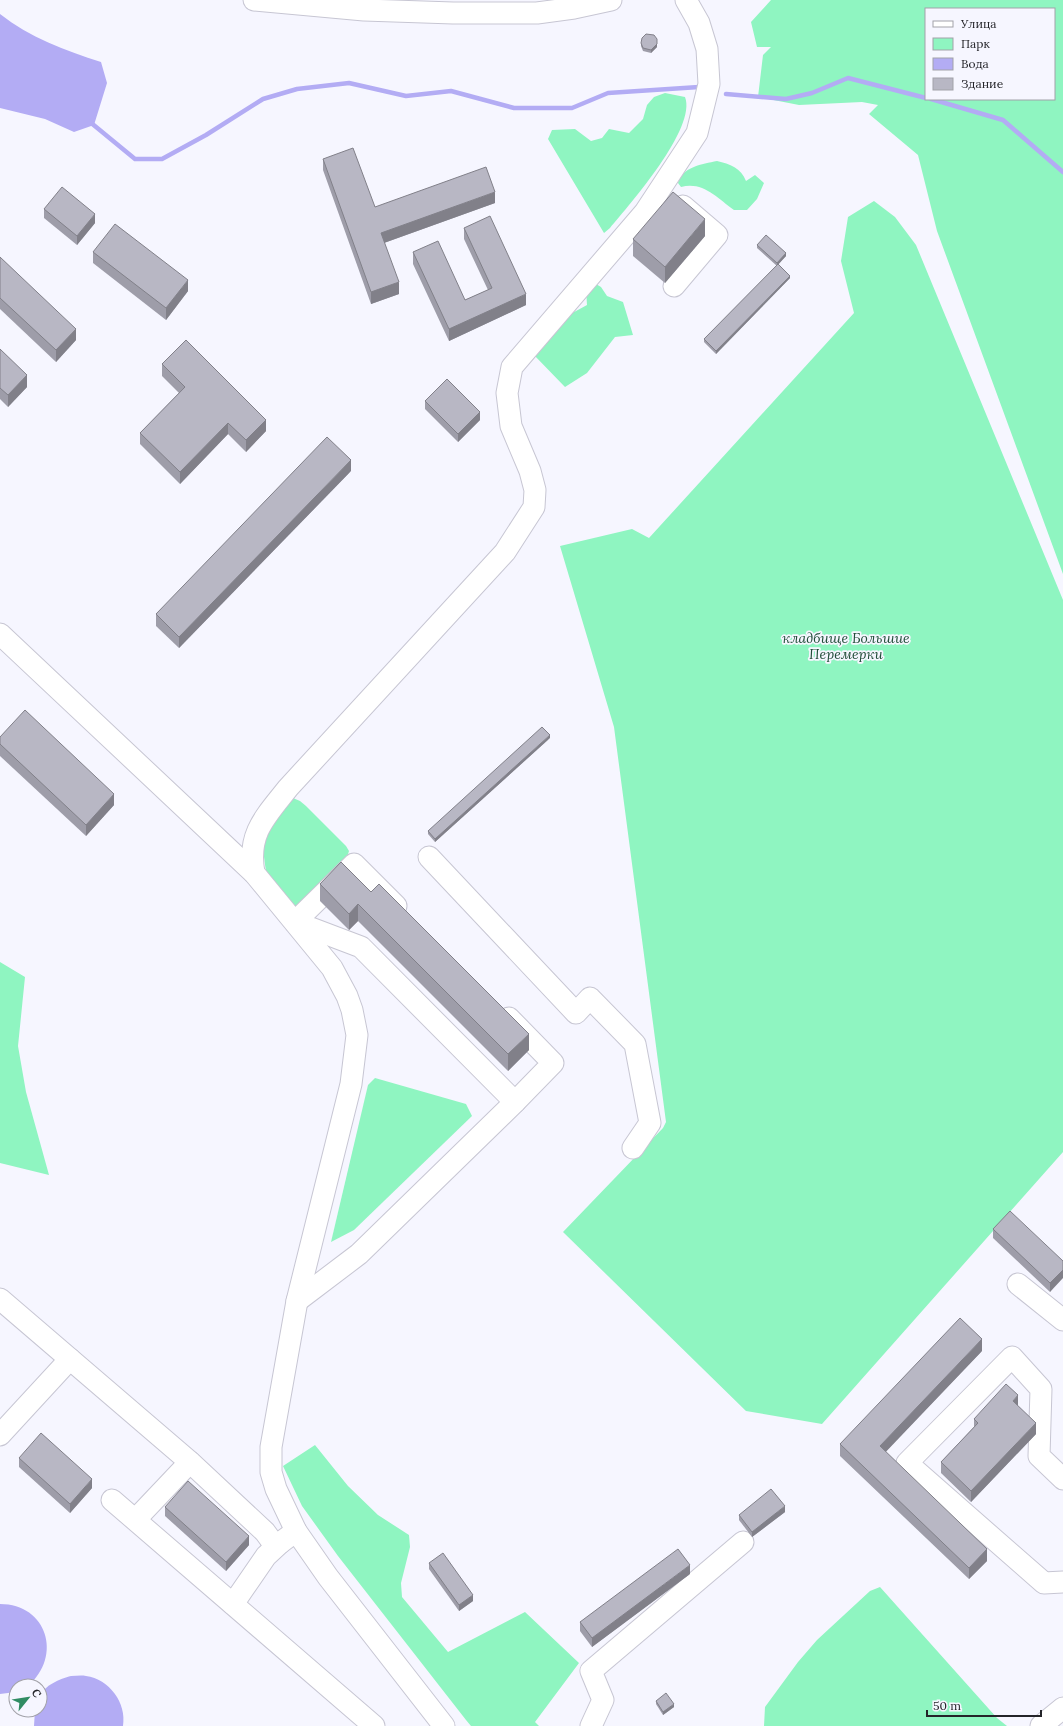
<svg xmlns="http://www.w3.org/2000/svg" width="1063" height="1726" viewBox="0 0 1063 1726" font-family="Lora,serif">
<rect width="100%" height="100%" fill="#f6f6ff"/>
<g fill="#8ff5c1" fill-rule="evenodd">
<path d="M771,0H1063V574L937,231L918,155L869,114L878,105L862,102L799,105L758,97L763,55L771,47H757L751,22ZM926,9H1054V99H926Z"/>
<path d="M665,93L685,97C697,128 630,204 610,228L604,233L548,139L552,130L575,129L591,141L602,138L609,129L629,133L643,119L647,105L654,97Z"/>
<path d="M717,161C730,164 741,168 746,181L755,175L764,183L757,199L747,210H734C717,198 703,181 681,187L678,183C682,167 702,164 717,161Z"/>
<path d="M874,201L895,217L916,245L1063,600V1152L822,1424L746,1411L563,1232L663,1128L666,1122L614,727L560,546L632,529L649,538L854,313L841,261L848,217Z"/>
<path d="M596,284L601,287L607,296L623,302L633,335L615,337L587,373L565,387L533,354L565,317L587,305L586,289Z"/>
<path d="M293,798L300,801L306,806L346,846L349,851L346,861L298,909L270,879L266,872L263,849L270,825Z"/>
<path d="M0,962L25,977L18,1046L26,1092L49,1175L0,1163Z"/>
<path d="M375,1078L466,1104L472,1116L354,1230L331,1242L368,1085Z"/>
<path d="M315,1445L348,1486L378,1515L409,1535L410,1547L401,1583L402,1597L448,1652L525,1612L579,1663L535,1722L539,1726H471L466,1720L338,1556L302,1506L283,1466Z"/>
<path d="M880,1587L997,1718L1007,1726H764L765,1707L798,1662L817,1640L870,1591Z"/>
</g>
<g fill="#b3acf4">
<path d="M0,14C29,37 66,51 101,62L107,83L94,125L74,132L45,119L0,108Z"/>
<path d="M0,1604C47,1604 63,1656 28,1686H16V1692L0,1694Z"/>
<path d="M71,1676C76,1676 81,1675 86,1676C109,1679 127,1703 123,1726H34L35,1710H40C40,1706 39,1701 40,1697C44,1685 60,1679 71,1676Z"/>
</g>
<g fill="none" stroke-linecap="round" stroke-linejoin="round">
<g stroke="#b3acf4" stroke-width="4.5">
<path d="M726,94L786,99L812,93L848,78L926,98"/>
<path d="M931,99L1003,120L1063,172"/>
<path d="M90,122L135,159H162L206,135L263,99L297,89L349,83L406,96L451,91L514,108H572L608,93L699,87"/>
</g>
<defs>
<g id="minor">
<path d="M254,0L364,10L453,13H537L574,8L611,0"/>
<path d="M674,286L717,235L683,206"/>
<path d="M0,634L254,873L332,968L347,996L352,1010L357,1035L351,1084L297,1301L271,1447V1472L276,1489L296,1531L328,1577L444,1726"/>
<path d="M429,857L576,1013L590,998L635,1044L650,1123L633,1148"/>
<path d="M254,873C247,834 265,817 288,788L505,552L534,507L535,490L530,471L511,426L507,393L512,367L645,212L697,133L709,84L707,49L699,23L686,0"/>
<path d="M509,1018L553,1063L515,1102"/>
<path d="M1018,1284L1063,1320"/>
<path d="M0,1299L190,1462L265,1532L273,1543H280L296,1531"/>
<path d="M297,1301L359,1254L515,1102L361,947L295,922L354,864L396,906"/>
<path d="M0,1435L70,1359"/>
<path d="M1063,1479L1039,1456L1041,1389L1012,1357L907,1463L1044,1583L1063,1582"/>
<path d="M112,1500L374,1726"/>
<path d="M136,1519L190,1462"/>
<path d="M233,1604L266,1556L280,1543"/>
<path d="M591,1726L603,1700L591,1671L743,1542"/>
<path d="M1041,1726L1063,1708"/>
</g>
</defs>
<use href="#minor" stroke="#c7c6d3" stroke-width="23"/>
<use href="#minor" stroke="#fff" stroke-width="21"/>
</g>
<g fill="#9e9da9">
<path d="M657,39V47L651,53L643,51L641,46V43Z"/>
<path d="M323,159L375,207L495,203L384,243L399,294L371,304L323,170Z"/>
<path d="M44,209L95,223L77,245L44,218Z"/>
<path d="M464,228L526,305L449,341L413,264V252L465,300L488,290L464,239Z"/>
<path d="M705,236L665,283L633,256V239Z"/>
<path d="M757,245L786,256L778,264L790,278L716,354L704,342V339L777,266L757,248Z"/>
<path d="M93,252L188,291L166,320L93,263Z"/>
<path d="M0,257L76,340L56,362L0,309Z"/>
<path d="M0,349L27,387L8,407L0,399Z"/>
<path d="M162,364L266,431L246,452L228,434L180,484L140,444V433L179,393L162,376Z"/>
<path d="M425,401L480,420L458,442L425,409Z"/>
<path d="M351,471L179,648L156,626V614Z"/>
<path d="M0,737L114,805L86,836L0,756Z"/>
<path d="M550,738L435,842L428,834V831Z"/>
<path d="M341,862L529,1050L508,1071L358,921L349,930L320,901V884Z"/>
<path d="M993,1229L1063,1261L1050,1292L993,1238Z"/>
<path d="M982,1351L885,1452L987,1561L969,1579L840,1456V1444Z"/>
<path d="M974,1419L1036,1434L971,1502L941,1473V1462L974,1427Z"/>
<path d="M19,1458L92,1488L70,1513L19,1467Z"/>
<path d="M165,1507L249,1545L226,1571L165,1516Z"/>
<path d="M785,1512L752,1537L739,1520V1515Z"/>
<path d="M429,1563L473,1601L459,1611L429,1569Z"/>
<path d="M690,1574L592,1647L580,1631V1622Z"/>
<path d="M656,1701L674,1707L663,1715L656,1704Z"/>
</g>
<g fill="#818089">
<path d="M657,44V47L651,53V50Z"/>
<path d="M495,192V203L381,244V233Z"/>
<path d="M95,214V223L77,245V236Z"/>
<path d="M705,219V236L665,283V267Z"/>
<path d="M786,253V256L777,266V263Z"/>
<path d="M790,276V278L716,354V351Z"/>
<path d="M188,280V291L166,320V308Z"/>
<path d="M399,282V294L371,304V292Z"/>
<path d="M526,294V305L449,341V329Z"/>
<path d="M76,329V340L56,362V350Z"/>
<path d="M27,375V387L8,407V395Z"/>
<path d="M480,412V420L458,442V434Z"/>
<path d="M266,420V431L246,452V440Z"/>
<path d="M228,423V434L180,484V472Z"/>
<path d="M351,460V471L179,648V637Z"/>
<path d="M550,735V738L435,842V839Z"/>
<path d="M114,794V805L86,836V825Z"/>
<path d="M358,904V921L349,930V914Z"/>
<path d="M529,1034V1050L508,1071V1054Z"/>
<path d="M1063,1270V1278L1050,1292V1283Z"/>
<path d="M982,1339V1351L880,1458V1446Z"/>
<path d="M1018,1395V1407L1013,1401Z"/>
<path d="M1036,1423V1434L971,1502V1491Z"/>
<path d="M92,1479V1488L70,1513V1504Z"/>
<path d="M785,1506V1512L752,1537V1532Z"/>
<path d="M249,1536V1545L226,1571V1562Z"/>
<path d="M987,1549V1561L969,1579V1568Z"/>
<path d="M690,1565V1574L592,1647V1638Z"/>
<path d="M473,1595V1601L459,1611V1605Z"/>
<path d="M674,1704V1707L663,1715V1712Z"/>
</g>
<g fill="#b8b7c4" stroke="#818089">
<path d="M646,34L654,35L657,39V44L651,50L643,48L641,43L642,38Z"/>
<path d="M353,148L375,207L486,167L495,192L381,233L399,282L371,292L323,159Z"/>
<path d="M62,187L95,214L77,236L44,209Z"/>
<path d="M673,192L705,219L665,267L633,239Z"/>
<path d="M490,216L526,294L449,329L413,252L438,241L465,300L492,288L464,228Z"/>
<path d="M115,224L188,280L166,308L93,252Z"/>
<path d="M766,235L786,253L777,263L757,245Z"/>
<path d="M0,257L76,329L56,350L0,298Z"/>
<path d="M778,264L790,276L716,351L704,339Z"/>
<path d="M186,340L266,420L246,440L228,423L180,472L140,433L185,387L162,364Z"/>
<path d="M0,349L27,375L8,395L0,388Z"/>
<path d="M447,379L480,412L458,434L425,401Z"/>
<path d="M327,437L351,460L179,637L156,614Z"/>
<path d="M25,710L114,794L86,825L0,744V737Z"/>
<path d="M542,727L550,735L435,839L428,831Z"/>
<path d="M341,862L371,892L379,884L529,1034L508,1054L358,904L349,914L320,884Z"/>
<path d="M1010,1211L1063,1261V1270L1050,1283L993,1229Z"/>
<path d="M960,1318L982,1339L880,1446L987,1549L969,1568L840,1444Z"/>
<path d="M1006,1384L1018,1395L1013,1401L1036,1423L971,1491L941,1462L978,1423L974,1419Z"/>
<path d="M41,1433L92,1479L70,1504L19,1458Z"/>
<path d="M188,1481L249,1536L226,1562L165,1507Z"/>
<path d="M771,1489L785,1506L752,1532L739,1515Z"/>
<path d="M678,1549L690,1565L592,1638L580,1622Z"/>
<path d="M443,1553L473,1595L459,1605L429,1563Z"/>
<path d="M666,1693L674,1704L663,1712L656,1701Z"/>
</g>
<g text-anchor="middle" dominant-baseline="central" stroke-width="3.5" stroke-linejoin="round" paint-order="stroke">
<g font-size="14" font-style="italic" fill="#204d38" stroke="#f6f6ff">
<text x="846" y="638">кладбище Большие<tspan x="846" dy="16">Перемерки</tspan></text>
</g>
</g>
<rect x="925" y="8" width="130" height="92" fill="#f6f6ff" stroke="#a2a2a9"/>
<rect x="933" y="21" width="20" height="6" fill="#ffffff" stroke="#a2a2a9"/>
<text x="961" y="28" font-size="12" fill="#242429">Улица</text>
<rect x="933" y="38" width="20" height="12" fill="#8ff5c1" stroke="#a2a2a9"/>
<text x="961" y="48" font-size="12" fill="#242429">Парк</text>
<rect x="933" y="58" width="20" height="12" fill="#b3acf4" stroke="#a2a2a9"/>
<text x="961" y="68" font-size="12" fill="#242429">Вода</text>
<rect x="933" y="78" width="20" height="12" fill="#b8b7c4" stroke="#a2a2a9"/>
<text x="961" y="88" font-size="12" fill="#242429">Здание</text>
<g transform="translate(28 1698) rotate(60)"><circle r="19" fill="#f6f6ff" stroke="#a2a2a9"/>
<path d="M0-3L7 15L0 10L-7 15Z" fill="#308c63"/>
<text y="-6" font-size="11" font-weight="bold" text-anchor="middle" fill="#242429">С</text>
</g>
<path d="M927 1710v6h114v-6" fill="none" stroke="#242429" stroke-width="2"/>
<text x="933" y="1710" font-size="12" fill="#242429" stroke="#f6f6ff" stroke-width="3" paint-order="stroke">50 m</text>
</svg>
